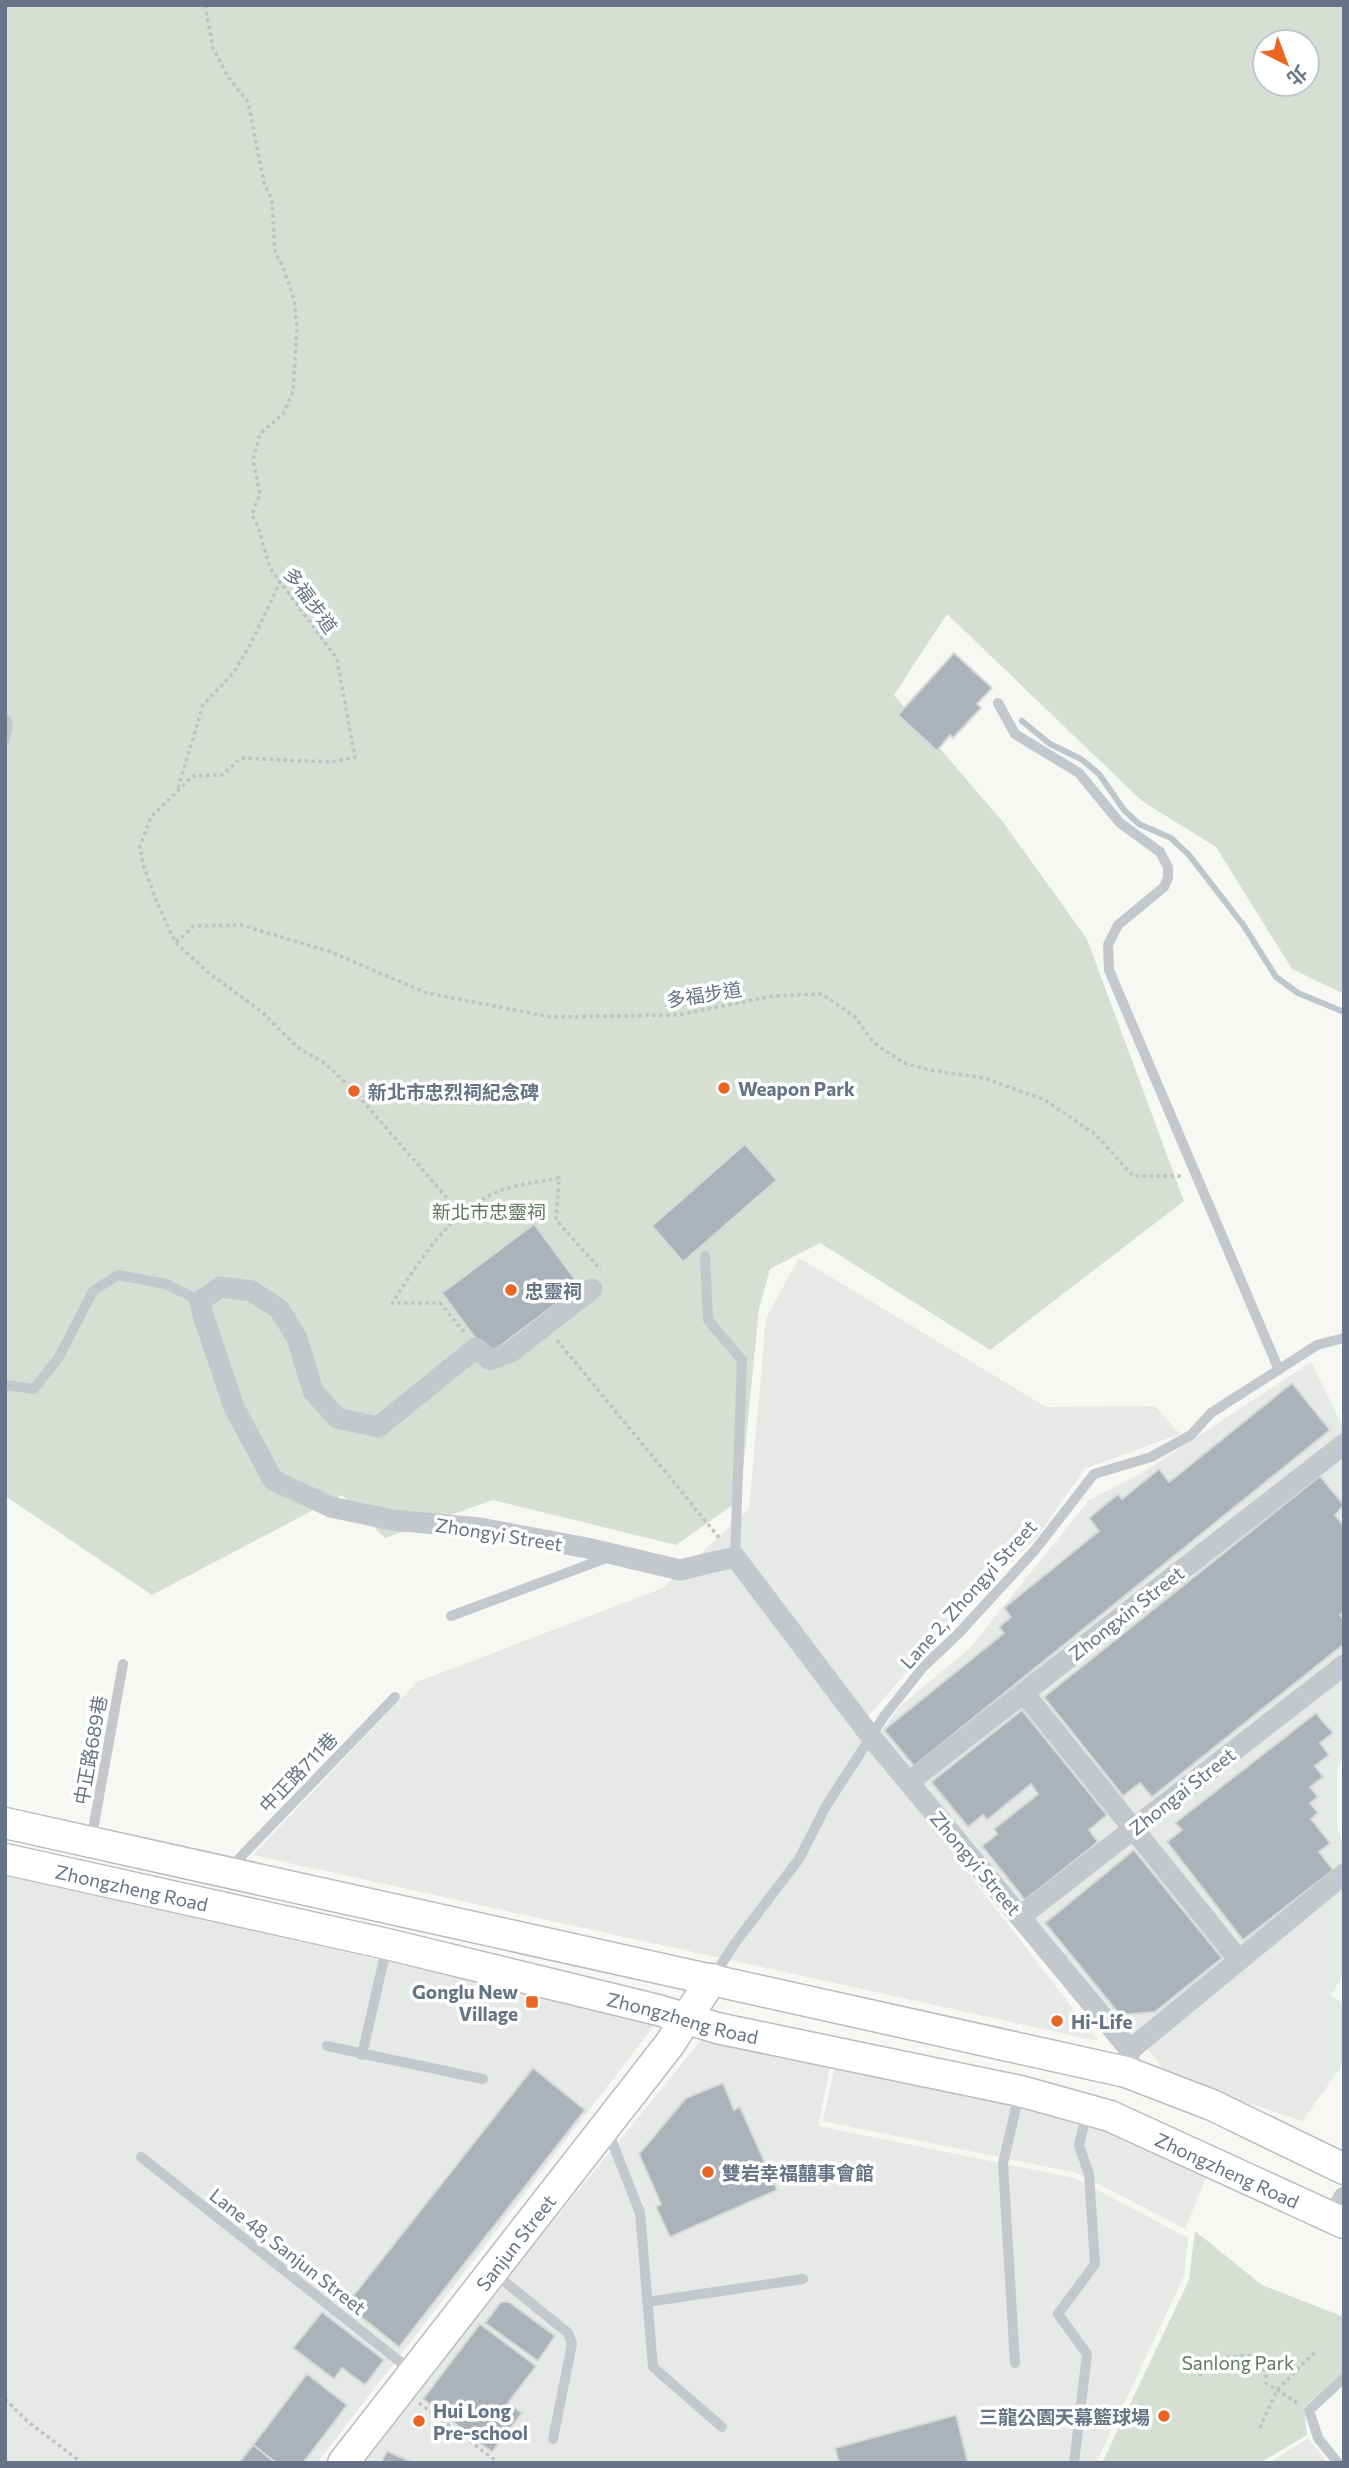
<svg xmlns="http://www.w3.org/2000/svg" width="1349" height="2468" viewBox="0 0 1349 2468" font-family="Commissioner,'Noto Sans TC',sans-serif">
<rect width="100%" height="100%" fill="#f7f7f4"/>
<g fill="#e7e9e7">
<path d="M799,1258L1046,1407L1155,1406L1180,1434L1084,1469L1038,1536L954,1618L857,1729L1098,2041L253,1855L417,1682L663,1588L749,1509L766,1318Z"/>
<path d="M1311,1362L1344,1429V1752L1337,1771V1828L1344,1848V1973L1331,1995L1344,2004V2063L1302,2121L1168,2076L1155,2057L1129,2034L879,1735L900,1706L970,1648L1089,1500L1142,1473Z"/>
<path d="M5,1876L657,2022L317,2463H5Z"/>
<path d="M711,2028L833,2053L818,2126L1075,2178L1188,2238L1184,2276L1096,2463H356Z"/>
<path d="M837,2058L1108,2114L1211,2166L1185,2229L1077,2173L823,2121Z"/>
<path d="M1308,2438L1328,2463H1269Z"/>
</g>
<g fill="#d7dfd5" fill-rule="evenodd">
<path d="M5,5H1344V994L1292,969L1216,847L1142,801L947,614L894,695L1003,822L1087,939L1184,1201L990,1350L820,1243L770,1269L759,1309L740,1500L676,1545L493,1500L385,1538L342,1495L152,1595L5,1496ZM1265,42H1307V84H1265Z"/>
<path d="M1195,2231L1262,2285L1344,2317V2371L1304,2407L1307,2435L1260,2463H1102L1189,2280Z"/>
</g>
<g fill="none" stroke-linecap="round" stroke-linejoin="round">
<path stroke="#bcc7cc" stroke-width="6" d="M1022,721L1050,744L1081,759L1099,774L1124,810L1139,824L1171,838L1189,855L1244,926L1276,977L1298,993L1344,1012"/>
</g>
<g fill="#abb2b9" stroke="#d8d8d6" stroke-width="2">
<path d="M954,653L992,688L977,704L981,708L953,738L950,735L937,751L898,715Z"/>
<path d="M745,1144L777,1180L683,1262L652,1226Z"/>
<path d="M534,1224L580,1286L488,1355L442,1293Z"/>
<path d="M1292,1383L1330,1430L914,1766L884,1730L1004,1633L999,1627L1011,1617L1004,1608L1099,1531L1089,1518L1118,1494L1122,1499L1159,1469L1169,1482Z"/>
<path d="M1320,1476L1344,1505L1335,1515L1344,1526V1612L1340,1615L1344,1620V1644L1152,1797L1140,1783L1123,1796L1044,1697Z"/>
<path d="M1022,1710L1107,1815L1089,1830L1098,1842L1025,1900L982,1846L997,1834L994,1829L1038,1794L1031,1784L987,1820L983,1815L968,1827L931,1782Z"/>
<path d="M1316,1713L1333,1733L1320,1743L1329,1755L1315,1766L1323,1777L1310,1787L1318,1797L1310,1803L1318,1813L1311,1819L1330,1843L1319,1852L1333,1870L1243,1940L1167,1842L1182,1830L1175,1823Z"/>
<path d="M1134,1850L1222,1958L1155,2012L1120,2015L1045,1923Z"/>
<path d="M533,2068L585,2110L399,2347L346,2305Z"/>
<path d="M723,2083L734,2110L740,2107L777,2190L670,2237L656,2207L661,2204L639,2154L686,2098Z"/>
<path d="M501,2302H509L555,2336L538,2361L485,2323Z"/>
<path d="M322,2312L384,2360L365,2385L342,2368L334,2379L293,2348Z"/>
<path d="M480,2324L536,2366L508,2403L522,2413L492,2452L423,2399Z"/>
<path d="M307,2374L347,2405L303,2463H276L253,2445Z"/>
<path d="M956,2415L968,2463H839L835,2448Z"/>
<path d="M253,2445L276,2463H239Z"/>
<path d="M387,2451L414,2463H381Z"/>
</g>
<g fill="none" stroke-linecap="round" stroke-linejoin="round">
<defs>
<g id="secondary">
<path d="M5,1823L1126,2072L1212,2105L1344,2169"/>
<path id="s1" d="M5,1859L387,1944L658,2010L717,2028L1020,2091L1110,2116L1344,2223"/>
<path id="s2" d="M343,2463L669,2045L712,1979"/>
</g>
</defs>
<use href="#secondary" stroke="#b9bdc2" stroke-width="33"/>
<g stroke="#c0c1c4" stroke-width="3.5" stroke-dasharray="3.5 3.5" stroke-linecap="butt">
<path d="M205,5L213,48L228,77L248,102L264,183L272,200L275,252L282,265L294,299L297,329L293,392L283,414L260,434L253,460L260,494L252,515L258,527L270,568L337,659L355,757L331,762L241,758L222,775L193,776L151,817L140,846L143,865L157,902L175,942L210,974L261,1011L297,1047L326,1064L354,1091L460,1213"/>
<path d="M178,788L203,705L235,671L253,639L280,582"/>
<path d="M176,942L194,926L241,925L328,951L427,993L551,1017L678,1015L773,996L822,994L855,1017L873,1042L904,1063L929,1070L984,1078L1045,1100L1096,1135L1133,1176H1181"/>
<path d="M464,1332L440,1303H392C421,1260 446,1215 495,1193C514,1184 539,1182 559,1178L556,1220L601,1270"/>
<path d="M557,1340L721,1540"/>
<path d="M1199,2376L1216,2359L1248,2355L1266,2371V2383L1299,2404"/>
<path d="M5,2399L27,2421L82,2463"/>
<path d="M419,2403L495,2460"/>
<path d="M1260,2428L1277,2390L1317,2350"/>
</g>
<g stroke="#c4c7cb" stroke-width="10">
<path d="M998,703L1015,734L1079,773L1120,823L1160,852L1168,867V878L1164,887L1118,925L1108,945L1109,970L1279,1370"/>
<path d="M5,719L8,724L5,739"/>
<path d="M705,1256L708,1320L742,1360L735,1557"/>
<path d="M5,1385L34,1389L59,1357L93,1291L118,1275L166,1284L200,1301"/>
<path d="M451,1616L609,1557"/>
<path d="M91,1841L123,1664"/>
<path d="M229,1869L395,1697"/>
<path d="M714,1976L735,1943L799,1859L826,1806L885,1715L924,1666L958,1634L1035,1550L1094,1474L1151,1457L1191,1435L1211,1413L1317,1345L1344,1338"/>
<path d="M327,2046L483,2079"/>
<path d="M362,2055L387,1946"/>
<path d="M607,2129L640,2213L653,2367L722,2427"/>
<path d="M141,2157L413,2372"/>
<path d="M494,2273L568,2333L572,2344L553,2439"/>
<path d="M647,2302L803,2279"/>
<path d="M1015,2363L1003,2163L1020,2091"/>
<path d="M1074,2463L1087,2354L1058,2314L1095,2264L1089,2174L1079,2145L1087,2112"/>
<path d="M1338,2463L1318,2438L1309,2410L1344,2378"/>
</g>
<g stroke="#c4c7cb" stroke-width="21">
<path d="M592,1289L511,1352L490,1360L476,1348L378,1427L337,1418L313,1391L297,1338L279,1309L252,1291L221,1287L200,1301L204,1318L234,1407L273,1480L331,1507L392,1520L480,1528L587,1548L680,1570L735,1557L872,1738L1130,2050L1126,2072"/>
<path d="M1024,1693L1239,1960"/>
<path d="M909,1782L1344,1444"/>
<path d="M1020,1917L1344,1665"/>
<path d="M1130,2050L1344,1874"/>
<path d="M1333,2218L1344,2197"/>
</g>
<use href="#secondary" stroke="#fff" stroke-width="30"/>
</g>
<g fill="#e96522" stroke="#fff" stroke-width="2.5">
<circle cx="724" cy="1088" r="7"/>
<circle cx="354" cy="1091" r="7"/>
<circle cx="511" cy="1290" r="7"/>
<rect x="525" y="1995" width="14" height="14" rx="3.5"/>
<circle cx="1057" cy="2021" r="7"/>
<circle cx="708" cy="2172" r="7"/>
<circle cx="1164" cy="2416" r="7"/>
<circle cx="419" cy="2421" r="7"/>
</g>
<g text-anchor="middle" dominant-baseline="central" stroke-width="7" stroke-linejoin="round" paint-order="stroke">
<g font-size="19" fill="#657486" stroke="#fff">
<text transform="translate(311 600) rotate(54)">多福步道</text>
<text transform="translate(704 994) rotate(-9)">多福步道</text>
<text transform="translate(499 1534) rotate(9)">Zhongyi Street</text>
<text transform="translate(968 1594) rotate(-48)">Lane 2, Zhongyi Street</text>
<text transform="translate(1126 1613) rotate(-38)">Zhongxin Street</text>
<text transform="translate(90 1750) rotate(-80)">中正路689巷</text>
<text transform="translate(298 1772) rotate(-46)">中正路711巷</text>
<text transform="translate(1182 1791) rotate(-38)">Zhongai Street</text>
<text transform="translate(976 1863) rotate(50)">Zhongyi Street</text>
<text stroke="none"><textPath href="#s1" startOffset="130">Zhongzheng Road</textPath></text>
<text stroke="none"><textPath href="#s1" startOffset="696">Zhongzheng Road</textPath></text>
<text stroke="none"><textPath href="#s1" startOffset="1264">Zhongzheng Road</textPath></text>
<text stroke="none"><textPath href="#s2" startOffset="280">Sanjun Street</textPath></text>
<text transform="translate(288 2251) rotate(38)">Lane 48, Sanjun Street</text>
</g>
<g font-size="19" font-weight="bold" fill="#657486" stroke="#fff" text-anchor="start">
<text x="738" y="1088">Weapon Park</text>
<text x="368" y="1091">新北市忠烈祠紀念碑</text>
<text x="525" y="1290">忠靈祠</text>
<text x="518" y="1991" text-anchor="end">Gonglu New<tspan x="518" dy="22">Village</tspan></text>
<text x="1071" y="2021">Hi-Life</text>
<text x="722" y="2172">雙岩幸福囍事會館</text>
<text x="433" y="2410">Hui Long<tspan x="433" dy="22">Pre-school</tspan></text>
<text x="1150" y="2416" text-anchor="end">三龍公園天幕籃球場</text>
</g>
<g font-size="19" fill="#627860" stroke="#fff">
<text x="489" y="1211">新北市忠靈祠</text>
<text x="1238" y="2362">Sanlong Park</text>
</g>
</g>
<rect width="1349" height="2468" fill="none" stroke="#657486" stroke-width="14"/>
<g transform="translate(1286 63) rotate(138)"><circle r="33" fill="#ffffff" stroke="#c1c7cf" stroke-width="2"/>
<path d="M0-5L12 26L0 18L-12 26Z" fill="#e96522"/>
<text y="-10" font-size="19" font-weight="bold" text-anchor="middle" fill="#657486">北</text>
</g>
</svg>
